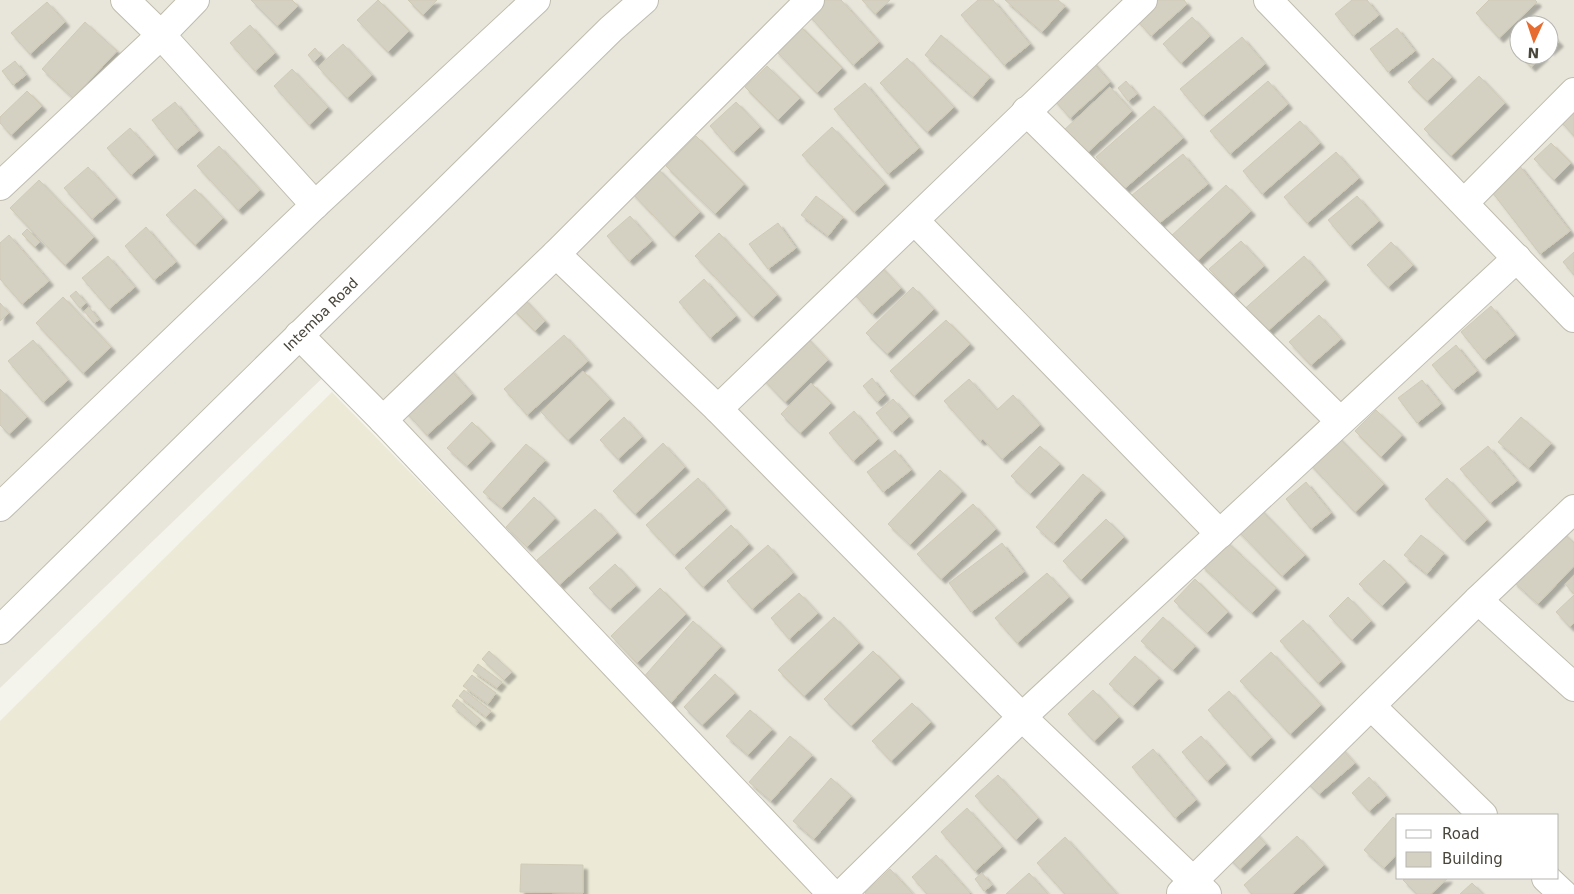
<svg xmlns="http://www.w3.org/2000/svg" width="1574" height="894" viewBox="0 0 1574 894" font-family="'DejaVu Sans',sans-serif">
<defs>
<filter id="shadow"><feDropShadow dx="4.5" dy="4.5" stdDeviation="1" flood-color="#0004"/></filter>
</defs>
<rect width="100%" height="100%" fill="#f4f3ec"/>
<path fill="#e8e6da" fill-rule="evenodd" d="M0,0H1574V894H840L339,362L0,688ZM1519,25H1549V55H1519ZM1398,815H1558V878H1398Z"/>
<path fill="#ecead7" d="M332,392L820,894H0V721Z"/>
<g fill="#d5d1c2" stroke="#cfcab6" filter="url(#shadow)">
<path d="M251,0H292L298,6L277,26Z"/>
<path d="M378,0L409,31L388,52L357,20Z"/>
<path d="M408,0H437L423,15Z"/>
<path d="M821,0H841L879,42L853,65L807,13Z"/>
<path d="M862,0H890L875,14Z"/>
<path d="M978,0H993L1030,44L1004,65L961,15Z"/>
<path d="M1005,0H1058L1065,6L1042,32Z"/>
<path d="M1155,0H1184L1187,4L1151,36L1135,18Z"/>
<path d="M1352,0H1367L1379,15L1353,36L1335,14Z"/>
<path d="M1489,0H1535L1537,2L1499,38L1476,13Z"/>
<path d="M47,2L65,22L30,54L11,33Z"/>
<path d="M1192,17L1210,36L1181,63L1163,44Z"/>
<path d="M85,22L117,51L73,98L42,69Z"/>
<path d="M250,25L275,53L255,71L230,43Z"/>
<path d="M799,25L842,68L817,93L775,50Z"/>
<path d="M1397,28L1415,51L1388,72L1370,49Z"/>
<path d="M1549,32L1559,42L1549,51Z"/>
<path d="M941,35L990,77L973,97L925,55Z"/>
<path d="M1242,37L1265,64L1203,116L1180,89Z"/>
<path d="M343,44L372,75L347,98L318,67Z"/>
<path d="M315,48L321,55L314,62L308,55Z"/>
<path d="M1520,55H1544L1531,67Z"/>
<path d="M907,58L954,107L927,132L880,83Z"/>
<path d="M1089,58L1110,82L1070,118L1049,94Z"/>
<path d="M1433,58L1452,77L1427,101L1408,82Z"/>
<path d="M15,61L26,75L13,85L2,71Z"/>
<path d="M767,66L800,98L778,120L745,87Z"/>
<path d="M292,69L328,107L309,125L274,86Z"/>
<path d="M1479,76L1505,103L1451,156L1424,129Z"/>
<path d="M1126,81L1137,94L1128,101L1118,88Z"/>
<path d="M1268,81L1288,104L1230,154L1210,131Z"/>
<path d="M865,83L919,148L888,174L834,109Z"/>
<path d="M1110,87L1132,111L1085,155L1063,131Z"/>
<path d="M27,91L42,106L11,135L0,123V117Z"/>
<path d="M1574,99V136L1556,116Z"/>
<path d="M175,102L199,131L176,150L152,120Z"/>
<path d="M736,102L760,127L733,152L710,126Z"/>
<path d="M1154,106L1183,138L1124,189L1096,157Z"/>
<path d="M1300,121L1320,143L1262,194L1243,171Z"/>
<path d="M832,127L885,184L854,212L802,155Z"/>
<path d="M130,128L154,155L131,175L107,148Z"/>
<path d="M696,136L744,184L715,214L666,166Z"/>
<path d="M1551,143L1571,163L1554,180L1534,159Z"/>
<path d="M219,146L260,190L238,210L197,166Z"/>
<path d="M1336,152L1359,178L1307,223L1284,197Z"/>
<path d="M1183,154L1208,184L1157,225L1132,195Z"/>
<path d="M1519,165L1570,231L1540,254L1489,188Z"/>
<path d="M88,167L116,198L92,219L64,188Z"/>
<path d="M657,168L700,212L674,237L631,192Z"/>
<path d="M39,180L94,237L65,265L10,208Z"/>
<path d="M1226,185L1251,211L1194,264L1170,237Z"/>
<path d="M195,189L223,218L195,245L166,215Z"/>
<path d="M816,196L843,217L828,236L801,215Z"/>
<path d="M1357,196L1379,221L1350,246L1328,220Z"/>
<path d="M630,216L652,241L629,261L607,236Z"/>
<path d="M778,223L796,248L768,269L749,244Z"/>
<path d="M146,227L176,262L154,280L125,246Z"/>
<path d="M27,229L40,242L35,247L22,234Z"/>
<path d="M719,233L777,295L753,317L695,256Z"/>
<path d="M9,235L49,281L22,304L0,279V243Z"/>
<path d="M1241,241L1264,266L1233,294L1209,269Z"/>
<path d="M1391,242L1413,265L1388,287L1367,265Z"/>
<path d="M1574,252V275L1563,262Z"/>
<path d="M108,256L135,287L109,309L82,278Z"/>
<path d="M1304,256L1325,280L1261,337L1240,313Z"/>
<path d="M879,265L901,288L872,314L851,290Z"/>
<path d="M704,279L736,316L710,338L679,302Z"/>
<path d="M913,287L934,309L887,354L866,333Z"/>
<path d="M76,291L86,303L80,308L70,296Z"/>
<path d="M63,297L111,347L83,373L36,323Z"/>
<path d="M523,298L545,321L535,331L512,308Z"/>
<path d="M0,303L9,313L0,321Z"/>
<path d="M1491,306L1515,335L1484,360L1461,332Z"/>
<path d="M89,307L99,320L94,323L84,311Z"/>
<path d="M1319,315L1341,339L1311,365L1289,342Z"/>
<path d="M946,320L970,344L914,396L890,371Z"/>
<path d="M802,333L828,360L785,402L759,375Z"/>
<path d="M564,335L588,361L527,415L504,389Z"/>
<path d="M33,340L68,380L43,402L8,361Z"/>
<path d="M1456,345L1477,371L1453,390L1432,365Z"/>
<path d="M449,368L472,394L427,435L403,409Z"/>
<path d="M583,371L610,399L568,440L541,412Z"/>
<path d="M872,378L885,395L877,402L863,386Z"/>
<path d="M969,379L997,410L1013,395L1040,425L1002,459L983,439L980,441L944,401Z"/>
<path d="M1422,380L1441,404L1417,423L1398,398Z"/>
<path d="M811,383L831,403L800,433L781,414Z"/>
<path d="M0,389L27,417L9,434L0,425Z"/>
<path d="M893,399L909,417L892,432L876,413Z"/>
<path d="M1376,410L1402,435L1381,457L1355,431Z"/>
<path d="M854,411L878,439L853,461L829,433Z"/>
<path d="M624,417L642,437L618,459L600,440Z"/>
<path d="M1521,417L1551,443L1529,468L1498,442Z"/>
<path d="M472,422L491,441L467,466L447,448Z"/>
<path d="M1336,435L1384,484L1355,512L1308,462Z"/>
<path d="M663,443L685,467L635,514L613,491Z"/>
<path d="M526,444L545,460L502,508L483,492Z"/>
<path d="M1040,446L1060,464L1030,494L1011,476Z"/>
<path d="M1488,446L1517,481L1490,503L1460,469Z"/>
<path d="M895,450L911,470L883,492L867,472Z"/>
<path d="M940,470L962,491L910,545L888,524Z"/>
<path d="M1083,474L1101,490L1054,543L1036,527Z"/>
<path d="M698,478L726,509L674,555L646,525Z"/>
<path d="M1447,478L1487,520L1464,541L1425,499Z"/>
<path d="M1306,482L1331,513L1311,529L1286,499Z"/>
<path d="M534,497L555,518L527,547L506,527Z"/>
<path d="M973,504L996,529L941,579L917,554Z"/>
<path d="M1257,506L1305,555L1282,576L1235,528Z"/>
<path d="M595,509L617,533L559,585L537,560Z"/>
<path d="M1106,519L1124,537L1081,580L1063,561Z"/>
<path d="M731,525L749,544L703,587L685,568Z"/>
<path d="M1560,530L1574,543V566L1538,604L1513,581Z"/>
<path d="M1421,535L1444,553L1427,574L1404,555Z"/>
<path d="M1225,540L1276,588L1252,613L1201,565Z"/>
<path d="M1002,543L1024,572L971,612L949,583Z"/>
<path d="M768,545L793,573L752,609L727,581Z"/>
<path d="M1384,560L1406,582L1382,606L1359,584Z"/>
<path d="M615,564L636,586L610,609L589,588Z"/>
<path d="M1047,573L1069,597L1017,643L995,618Z"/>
<path d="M1574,575V594L1565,584Z"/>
<path d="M1195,579L1228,612L1207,633L1174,601Z"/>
<path d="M660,588L686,614L637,663L611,636Z"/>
<path d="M799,593L818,613L789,639L771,618Z"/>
<path d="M1574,595V623L1570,627L1556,612Z"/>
<path d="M1348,597L1371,621L1352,640L1329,616Z"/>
<path d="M834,617L859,643L804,696L778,670Z"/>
<path d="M1163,617L1195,646L1173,670L1141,641Z"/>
<path d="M1303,620L1341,662L1318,683L1280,641Z"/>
<path d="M693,621L721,646L669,705L641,680Z"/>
<path d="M489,651L512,672L504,680L482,659Z"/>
<path d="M873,651L900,678L851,726L824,699Z"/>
<path d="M1271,652L1321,705L1290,734L1240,681Z"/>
<path d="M1135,656L1159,678L1133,706L1109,684Z"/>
<path d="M478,664L502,682L497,688L473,671Z"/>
<path d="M715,674L735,693L702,725L684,707Z"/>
<path d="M472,675L496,693L488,704L463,686Z"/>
<path d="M464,690L491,711L486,717L459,696Z"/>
<path d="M1093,690L1119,717L1094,741L1068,714Z"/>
<path d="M1229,691L1271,738L1250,757L1208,710Z"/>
<path d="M457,699L481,720L476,726L452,706Z"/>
<path d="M912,703L931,722L891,761L872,741Z"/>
<path d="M750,710L772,729L748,755L726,736Z"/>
<path d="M790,736L812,755L771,801L749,782Z"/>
<path d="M1201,736L1226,764L1207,781L1182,752Z"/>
<path d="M1337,744L1355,763L1319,794L1301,776Z"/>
<path d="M1153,749L1196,800L1175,818L1132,767Z"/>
<path d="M998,775L1038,818L1016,840L975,796Z"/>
<path d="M1369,777L1386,796L1369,811L1352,793Z"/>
<path d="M831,778L851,796L814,839L793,821Z"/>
<path d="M967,808L1002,847L975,871L941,832Z"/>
<path d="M1393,817L1398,821V853L1384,868L1364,850Z"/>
<path d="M1249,826L1266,844L1240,869L1223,852Z"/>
<path d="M1297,836L1324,865L1292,894H1252L1244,885Z"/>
<path d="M1065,837L1117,894H1065L1037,863Z"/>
<path d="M936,855L970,893L969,894H927L912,877Z"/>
<path d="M521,864L583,865V893L520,892Z"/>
<path d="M890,869L913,894H866L865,893Z"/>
<path d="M982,873L992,885L984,891L975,879Z"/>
<path d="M1029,873L1048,894H1006Z"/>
<path d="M1406,878H1448L1431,894H1417L1403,880Z"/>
<path d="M1472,883L1483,894H1460Z"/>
</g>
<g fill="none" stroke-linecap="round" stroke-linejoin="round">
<defs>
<g id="minor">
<path d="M125,0L161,35L315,205"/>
<path d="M1268,0L1574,318"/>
<path d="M1026,111L1340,421"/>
<path d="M0,186L161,35L195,0"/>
<path d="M1465,202L1574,92"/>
<path d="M915,221L1220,534"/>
<path d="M556,254L718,409L1022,717L1207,894"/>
<path d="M299,335L383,420L832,894"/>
<path d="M718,409C861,273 1001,135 1143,0"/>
<path d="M383,420L556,254L810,0"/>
<path d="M0,507L315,205L536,0"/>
<path d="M1478,600L1574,687"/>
<path id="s1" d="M0,630L611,29L644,0"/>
<path d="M1371,706L1483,815"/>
<path d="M1546,878L1563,894"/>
<path d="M1181,893L1478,600L1574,509"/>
<path d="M842,894L1022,717L1517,258"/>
</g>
</defs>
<use href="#minor" stroke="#bfbcaf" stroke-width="30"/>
<use href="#minor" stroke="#fff" stroke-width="28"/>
</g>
<g text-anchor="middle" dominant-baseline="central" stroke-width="4" stroke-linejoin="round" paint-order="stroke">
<g font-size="14" fill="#48453a" stroke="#fff">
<text stroke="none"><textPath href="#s1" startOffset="450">Intemba Road</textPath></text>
</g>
</g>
<rect x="1396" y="814" width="162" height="65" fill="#ffffff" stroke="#b6b5b0"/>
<rect x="1406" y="830" width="25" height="8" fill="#ffffff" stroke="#b6b5b0"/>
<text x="1442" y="839" font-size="15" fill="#48453a">Road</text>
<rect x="1406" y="852" width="25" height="15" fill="#d5d1c2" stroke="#b6b5b0"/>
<text x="1442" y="864" font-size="15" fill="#48453a">Building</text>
<g transform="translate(1534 40) rotate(183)"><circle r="24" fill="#ffffff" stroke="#b6b5b0"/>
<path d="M0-4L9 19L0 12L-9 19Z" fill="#e66c31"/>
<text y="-8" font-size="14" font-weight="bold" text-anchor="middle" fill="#48453a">N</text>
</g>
</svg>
